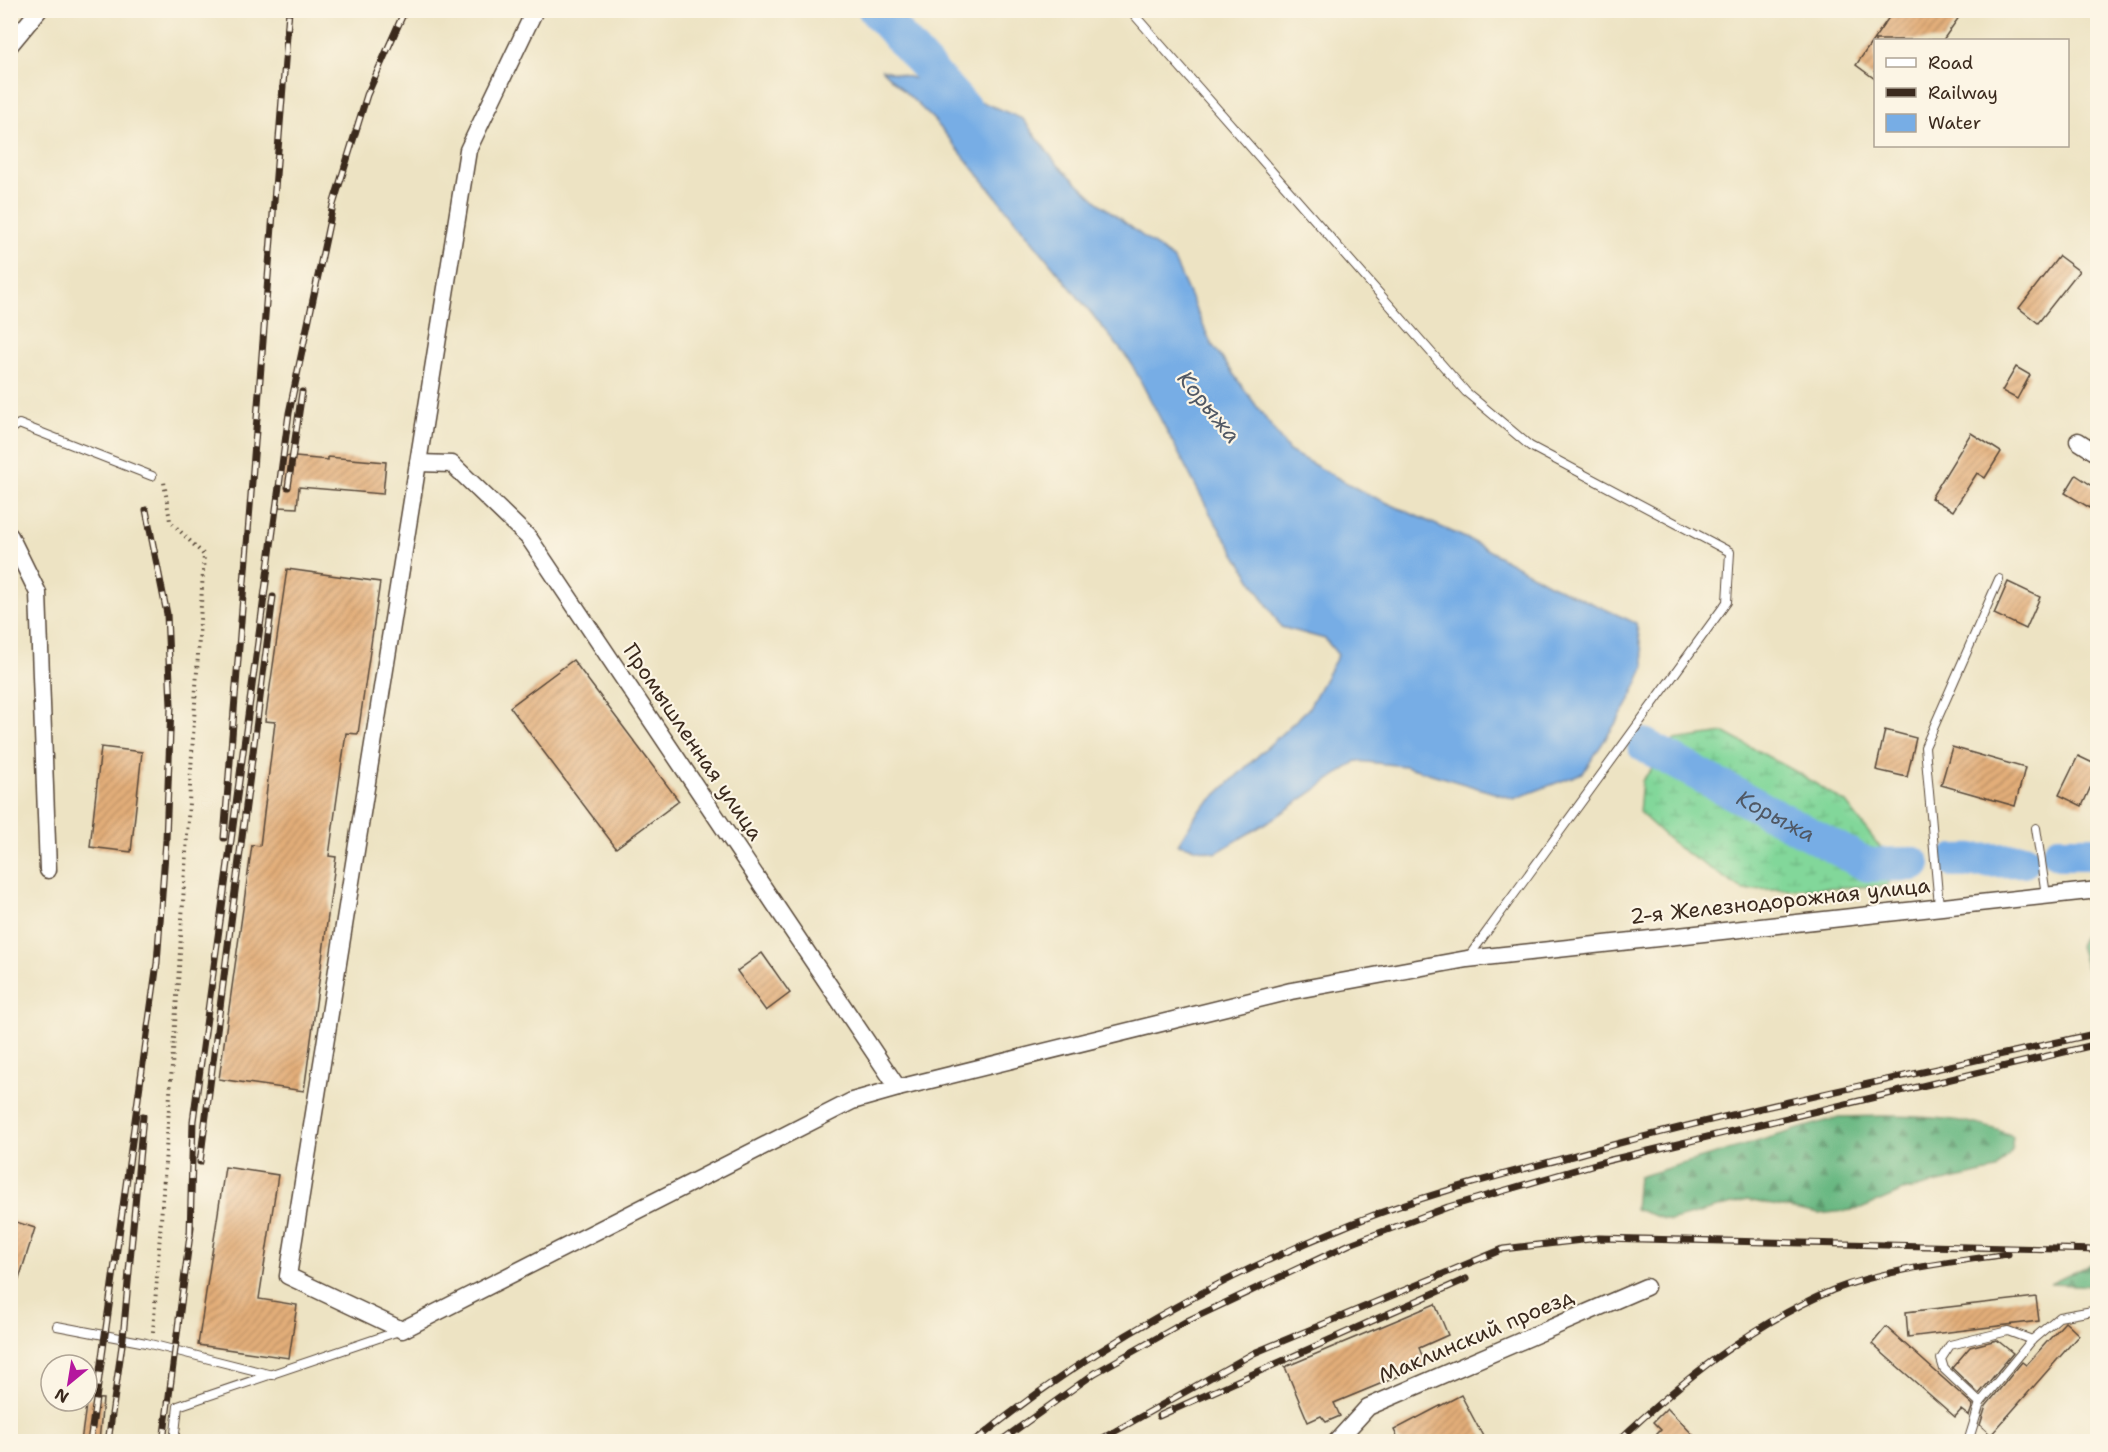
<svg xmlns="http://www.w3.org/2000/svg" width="2108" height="1452" viewBox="0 0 2108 1452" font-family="'Shantell Sans',sans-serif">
<defs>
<pattern id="forest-firs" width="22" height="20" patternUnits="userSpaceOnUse" patternTransform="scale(1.5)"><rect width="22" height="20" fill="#69b882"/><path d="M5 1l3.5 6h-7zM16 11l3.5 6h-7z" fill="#58966a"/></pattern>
<pattern id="wetland-marsh" width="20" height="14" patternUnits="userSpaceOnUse" patternTransform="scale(1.5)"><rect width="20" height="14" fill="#82d79a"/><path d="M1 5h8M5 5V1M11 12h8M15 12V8" fill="none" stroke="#71b984"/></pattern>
<pattern id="building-hatch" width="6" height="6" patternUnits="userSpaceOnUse" patternTransform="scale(1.5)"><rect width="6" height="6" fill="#e3ae79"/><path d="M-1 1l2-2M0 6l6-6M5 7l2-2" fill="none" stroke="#b98e63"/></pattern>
</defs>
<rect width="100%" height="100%" fill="#fcf5e5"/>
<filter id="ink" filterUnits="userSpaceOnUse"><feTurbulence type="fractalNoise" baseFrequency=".0167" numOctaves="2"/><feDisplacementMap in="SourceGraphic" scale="12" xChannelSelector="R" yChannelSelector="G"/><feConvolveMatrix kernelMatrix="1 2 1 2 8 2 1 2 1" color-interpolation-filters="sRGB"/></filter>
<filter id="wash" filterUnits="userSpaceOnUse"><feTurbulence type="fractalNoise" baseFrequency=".008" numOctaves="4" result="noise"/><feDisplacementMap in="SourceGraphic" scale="24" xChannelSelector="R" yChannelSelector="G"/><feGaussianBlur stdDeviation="1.35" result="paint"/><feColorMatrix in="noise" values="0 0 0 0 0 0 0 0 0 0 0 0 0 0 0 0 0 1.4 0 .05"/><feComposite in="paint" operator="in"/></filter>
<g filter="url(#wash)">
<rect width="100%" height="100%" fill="#ede3c3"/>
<g fill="url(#forest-firs)" stroke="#527150" stroke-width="1.5">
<path d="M2097,914V978L2090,979L2079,946L2093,915Z"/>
<path d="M1887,1116C1931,1117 1973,1118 2013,1136L2011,1152L1996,1170L1903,1191L1861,1209L1819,1214L1747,1200L1670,1221L1635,1209L1638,1177L1839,1117Z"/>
<path d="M2093,1263L2097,1264V1286L2050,1284Z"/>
</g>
<path fill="url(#wetland-marsh)" stroke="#5e805c" stroke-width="1.5" d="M1725,733L1800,774L1846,803L1893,864L1887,886L1743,890L1677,847L1639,812L1642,781L1674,740Z"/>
<path fill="#77ade5" stroke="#596c82" stroke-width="1.5" d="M881,69L951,89L1023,119L1056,163L1098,202L1174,260L1211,343L1289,451L1363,492L1470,540L1549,584L1636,623L1645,666L1627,706L1583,773L1514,799L1405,766L1357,761L1276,817L1216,853L1178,844L1198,812L1308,709L1338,655L1325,639L1281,627L1212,517L1130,361L934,120Z"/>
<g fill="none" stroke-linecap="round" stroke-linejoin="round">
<g stroke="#77ade5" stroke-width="34">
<path d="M875,10L976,121"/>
<path id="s1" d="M1644,745L1868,865L1914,864"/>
<path d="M2059,853H2098"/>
<path d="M1954,861L2024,860"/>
</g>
</g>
<g id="blocks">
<g fill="url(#building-hatch)">
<path d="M1894,10H1964L1943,40H1875V79L1856,65Z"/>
<path d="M2059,256L2079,271L2038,323L2019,308Z"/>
<path d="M2016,367L2030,375L2017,399L2002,391Z"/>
<path d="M1971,433L2001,452L1985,478L1977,473L1953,511L1931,498Z"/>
<path d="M284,456L328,460V457L386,462L383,494L299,487L297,508L279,507Z"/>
<path d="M2076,475L2097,489V496L2090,508L2065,493Z"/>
<path d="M287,569L380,582L358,734L346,733L329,856L336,857L304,1091L219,1079L252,845L260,846L275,722L265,721Z"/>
<path d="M2008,582L2040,597L2026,629L1994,614Z"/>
<path d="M573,660L679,801L616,848L510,707Z"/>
<path d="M1885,730L1916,738L1907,777L1876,770Z"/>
<path d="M101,747L142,752L131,852L90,847Z"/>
<path d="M1952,747L2025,768L2015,806L1941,785Z"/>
<path d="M2078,756L2097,765V773L2082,806L2059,795Z"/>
<path d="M762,953L790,993L766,1011L737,971Z"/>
<path d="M225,1167L278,1175L259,1299L297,1305L289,1358L198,1345Z"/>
<path d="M10,1220L35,1228L14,1295H10Z"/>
<path d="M2036,1297L2039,1321L1908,1337L1906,1312Z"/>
<path d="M1435,1304L1448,1335L1419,1348L1426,1365L1334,1403L1340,1416L1326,1422L1321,1416L1308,1422L1285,1367Z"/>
<path d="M2065,1322L2079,1335L1991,1435L1980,1425L1986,1406L2022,1362L2026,1365Z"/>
<path d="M1886,1327L1973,1405L1969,1416L1961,1410L1955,1417L1872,1344Z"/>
<path d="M1997,1340L2013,1353L1979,1394L1952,1368L1970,1347Z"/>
<path d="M1461,1395L1486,1442H1400L1394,1430Z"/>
<path d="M87,1398L103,1399L99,1442H81Z"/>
<path d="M1667,1408L1700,1442H1649L1661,1430L1653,1422Z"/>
</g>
</g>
</g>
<g filter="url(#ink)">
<use href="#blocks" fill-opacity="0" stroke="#564637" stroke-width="1.5"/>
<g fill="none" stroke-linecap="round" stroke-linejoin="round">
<defs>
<g id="lane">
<path d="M1130,10L1466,392L1530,446L1730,552L1727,602L1467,959"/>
<path d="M10,430L19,424L152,476"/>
<path d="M2036,828L2046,895"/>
<path d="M1939,906L1925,747L1999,579"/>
<path d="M57,1326L146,1343L272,1375"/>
<path d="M1980,1403L1944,1369L1941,1359L1950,1345L2008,1331L2032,1340"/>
<path d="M174,1442L178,1406L399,1331"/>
<path d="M1968,1442L1980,1403L2032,1340L2059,1317L2098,1310"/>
</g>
<g id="street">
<path d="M535,10L468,150L288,1276L402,1330L852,1101L898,1088L1291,991L1467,959L2098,890"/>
<path d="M10,45L39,10"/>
<path d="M2078,441L2098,454"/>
<path d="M418,463L452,464L529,538L898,1088"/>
<path d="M10,536L38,593L48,870"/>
<path d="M1336,1442L1368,1407L1646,1287"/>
</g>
</defs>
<use href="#lane" stroke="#564637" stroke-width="10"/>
<use href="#street" stroke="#564637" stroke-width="19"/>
<path stroke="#564637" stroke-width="4" stroke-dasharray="1.5 4.5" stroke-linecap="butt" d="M153,1332L179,968L204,555L170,521L164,482"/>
<use href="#lane" stroke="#fff" stroke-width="8"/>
<use href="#street" stroke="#fff" stroke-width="16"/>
<defs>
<g id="rail">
<path d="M288,487L302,392"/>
<path d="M224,838L289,10"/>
<path d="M200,1162L273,597"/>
<path d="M190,1235L193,1121L289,413L333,205L367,95L405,10"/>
<path d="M1159,1416L1466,1279"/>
<path d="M90,1442L157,963L166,840L171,706L167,614L146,510"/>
<path d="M108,1442L123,1338L143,1116"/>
<path d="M163,1442L191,1227"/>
<path d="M974,1442C1087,1349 1216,1279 1351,1224C1422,1195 1498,1176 1572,1156C1745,1108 1922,1073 2098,1033"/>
<path d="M999,1442L1095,1373L1187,1321L1350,1244L1448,1207L1602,1162L2098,1044"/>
<path d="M1096,1442L1254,1353L1503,1249L1599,1238L2098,1250"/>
<path d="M1617,1442C1681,1381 1751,1325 1833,1290C1886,1269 1952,1262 2008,1254"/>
</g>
</defs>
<use href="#rail" stroke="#3b2a1e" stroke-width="7"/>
<use href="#rail" stroke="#fcf5e5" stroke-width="4.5" stroke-dasharray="14" stroke-linecap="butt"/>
</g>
</g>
<g text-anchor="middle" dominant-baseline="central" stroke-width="4.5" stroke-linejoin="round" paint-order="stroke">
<g font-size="21" fill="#3b2a1e" stroke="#fcf5e5">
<text transform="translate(693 742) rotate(56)">Промышленная улица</text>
<text transform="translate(1780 901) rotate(-6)">2-я Железнодорожная улица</text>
<text transform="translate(1476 1336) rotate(-23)">Маклинский проезд</text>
</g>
<g font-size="22" font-style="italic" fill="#505864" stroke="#fcf5e5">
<text transform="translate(1209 407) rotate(51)">Корыжа</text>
<text stroke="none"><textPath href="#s1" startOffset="150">Корыжа</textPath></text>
</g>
</g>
<rect width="2108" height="1452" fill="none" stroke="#fcf5e5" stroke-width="36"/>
<rect x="1874" y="39" width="195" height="108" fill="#fcf5e5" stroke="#afa495" stroke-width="1.5"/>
<rect x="1886" y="58" width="30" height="9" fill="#ffffff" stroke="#afa495" stroke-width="1.5"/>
<text x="1928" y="69" font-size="18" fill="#3b2a1e">Road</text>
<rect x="1886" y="88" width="30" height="9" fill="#3b2a1e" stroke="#afa495" stroke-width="1.5"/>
<text x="1928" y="99" font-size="18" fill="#3b2a1e">Railway</text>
<rect x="1886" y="114" width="30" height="18" fill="#77ade5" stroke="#afa495" stroke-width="1.5"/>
<text x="1928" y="129" font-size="18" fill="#3b2a1e">Water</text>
<g transform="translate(69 1383) rotate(210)"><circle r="28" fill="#fcf5e5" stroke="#afa495" stroke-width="1.5"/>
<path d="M0-4.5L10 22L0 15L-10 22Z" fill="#b5179e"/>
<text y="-9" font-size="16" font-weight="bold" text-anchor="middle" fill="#3b2a1e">N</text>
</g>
</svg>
